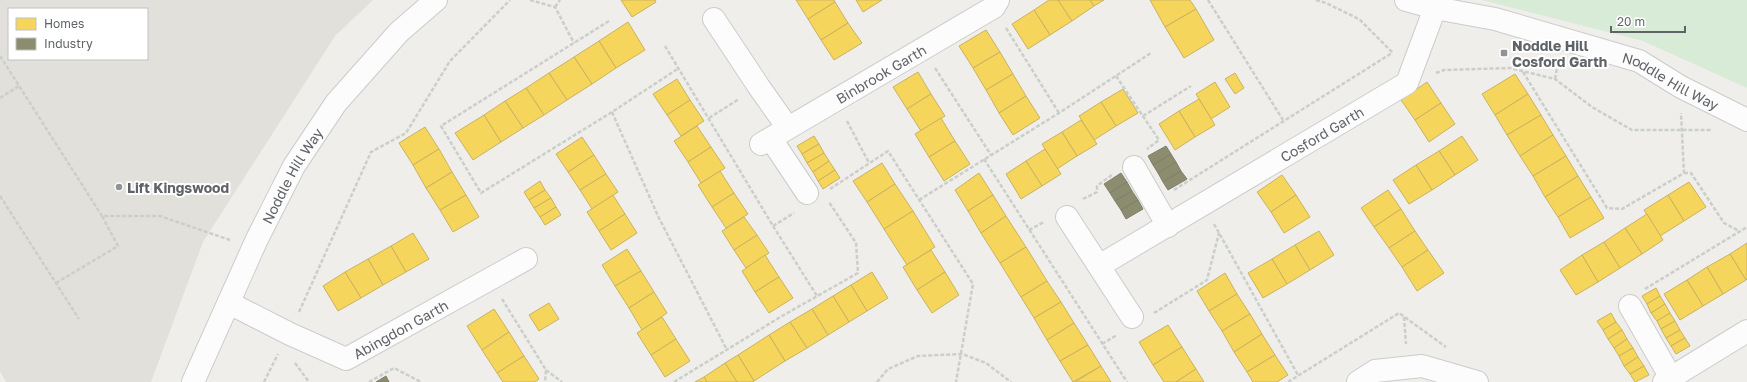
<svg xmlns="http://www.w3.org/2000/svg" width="1747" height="382" viewBox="0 0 1747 382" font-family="'Golos Text',sans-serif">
<rect width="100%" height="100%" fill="#efeeea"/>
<path fill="#e2e0da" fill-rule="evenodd" d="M0,0H373L335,36L203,242L151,382H6L0,371ZM9,9H147V59H9Z"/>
<path fill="#d8ebd6" d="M1482,0H1747V88L1643,41Z"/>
<g fill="#f6d55c" stroke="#c9b360">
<path d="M621,0H655L656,2L632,17Z"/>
<path d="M796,0H834L835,2L808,19Z"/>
<path d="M856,0H882L863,12Z"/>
<path d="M1049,0H1058L1072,21L1050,35L1034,10Z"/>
<path d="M1058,0H1090L1094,6L1072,21Z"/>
<path d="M1090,0H1104L1094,6Z"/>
<path d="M1150,0H1190L1196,9L1165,27Z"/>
<path d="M835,2L848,23L821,40L808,19Z"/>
<path d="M1196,9L1214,40L1184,58L1165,27Z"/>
<path d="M1034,10L1050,35L1028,49L1012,24Z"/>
<path d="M628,22L645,50L616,68L599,41Z"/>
<path d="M848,23L862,43L834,60L821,40Z"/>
<path d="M986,30L1000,52L973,68L959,46Z"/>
<path d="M599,41L616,68L592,84L574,57Z"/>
<path d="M1000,52L1013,74L986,90L973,68Z"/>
<path d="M574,57L592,84L567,100L549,73Z"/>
<path d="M918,72L931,94L907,109L893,87Z"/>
<path d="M549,73L567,100L544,115L526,88Z"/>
<path d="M1235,73L1244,88L1235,94L1225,79Z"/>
<path d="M1013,74L1026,96L999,113L986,90Z"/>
<path d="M1515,74L1528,94L1495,115L1482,94Z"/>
<path d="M677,79L690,100L667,115L653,94Z"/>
<path d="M1215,82L1230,107L1211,119L1196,94Z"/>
<path d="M1427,82L1441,103L1415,120L1401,100Z"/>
<path d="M526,88L544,115L523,128L505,101Z"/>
<path d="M1123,89L1138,113L1116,126L1101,102Z"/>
<path d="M931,94L945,116L921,131L907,109Z"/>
<path d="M1528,94L1541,115L1507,135L1495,115Z"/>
<path d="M1026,96L1040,118L1013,135L999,113Z"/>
<path d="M1199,99L1215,125L1195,137L1179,111Z"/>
<path d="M690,100L704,121L681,136L667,115Z"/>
<path d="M505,101L523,128L501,142L484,115Z"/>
<path d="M1101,102L1116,126L1094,140L1079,116Z"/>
<path d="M1441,103L1455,124L1429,142L1415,120Z"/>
<path d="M1179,111L1195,137L1175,150L1159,124Z"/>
<path d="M484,115L501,142L473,160L455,133Z"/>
<path d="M1541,115L1553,135L1520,156L1507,135Z"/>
<path d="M941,118L955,141L929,157L915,134Z"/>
<path d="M1081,120L1097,144L1077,156L1062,132Z"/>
<path d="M697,126L711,147L688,162L674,141Z"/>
<path d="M425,127L439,149L413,165L399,143Z"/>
<path d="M1062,132L1077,156L1057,169L1042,144Z"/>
<path d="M1553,135L1566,156L1533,176L1520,156Z"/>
<path d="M814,136L819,144L802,154L797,146Z"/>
<path d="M1462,136L1478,160L1455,175L1439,151Z"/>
<path d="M582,137L594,155L568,172L556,154Z"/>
<path d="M955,141L970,164L944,181L929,157Z"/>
<path d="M819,144L824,153L807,163L802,154Z"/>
<path d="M711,147L725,168L701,183L688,162Z"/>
<path d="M439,149L452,172L426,188L413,165Z"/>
<path d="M1045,149L1061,174L1042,186L1026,161Z"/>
<path d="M1439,151L1455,175L1432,190L1416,165Z"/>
<path d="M824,153L829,161L813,172L807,163Z"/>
<path d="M594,155L606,174L580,190L568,172Z"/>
<path d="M1566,156L1578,176L1545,197L1533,176Z"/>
<path d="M829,161L835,170L818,181L813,172Z"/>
<path d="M1026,161L1042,186L1021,199L1006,174Z"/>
<path d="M882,163L895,184L867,202L853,181Z"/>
<path d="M1416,165L1432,190L1409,204L1393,180Z"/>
<path d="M835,170L840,178L823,189L818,181Z"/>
<path d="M720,171L734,193L712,207L698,185Z"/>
<path d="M452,172L466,195L440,210L426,188Z"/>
<path d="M979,173L993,195L968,211L955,190Z"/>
<path d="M606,174L618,192L592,209L580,190Z"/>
<path d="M1282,175L1296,195L1271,212L1257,192Z"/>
<path d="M1578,176L1591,197L1558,217L1545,197Z"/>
<path d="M540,181L545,190L529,200L524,192Z"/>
<path d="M1689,182L1706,207L1684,221L1668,195Z"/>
<path d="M895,184L913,211L884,229L867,202Z"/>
<path d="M545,190L551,198L534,208L529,200Z"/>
<path d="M1388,190L1401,209L1374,227L1361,208Z"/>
<path d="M734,193L748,214L726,228L712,207Z"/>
<path d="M466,195L479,217L453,232L440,210Z"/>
<path d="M613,195L625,214L599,231L587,212Z"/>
<path d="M993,195L1006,216L981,233L968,211Z"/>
<path d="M1296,195L1310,217L1284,233L1271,212Z"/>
<path d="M1668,195L1684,221L1660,236L1644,210Z"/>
<path d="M1591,197L1604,218L1570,238L1558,217Z"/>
<path d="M551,198L556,207L540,217L534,208Z"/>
<path d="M556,207L561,215L545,225L540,217Z"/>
<path d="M1401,209L1415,231L1389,248L1374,227Z"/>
<path d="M913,211L935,247L907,265L884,229Z"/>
<path d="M625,214L637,233L611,250L599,231Z"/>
<path d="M1647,214L1663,240L1642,254L1625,228Z"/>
<path d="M1006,216L1026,247L1000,263L981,233Z"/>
<path d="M744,217L757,235L734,250L722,231Z"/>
<path d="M1625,228L1642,254L1620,268L1604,242Z"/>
<path d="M1319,231L1334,255L1310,270L1295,245Z"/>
<path d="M1415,231L1428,250L1402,267L1389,248Z"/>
<path d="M413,233L429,259L406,272L391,246Z"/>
<path d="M757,235L769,253L746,268L734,250Z"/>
<path d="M1604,242L1620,268L1598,282L1582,255Z"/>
<path d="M1747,243V279L1746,280L1730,254Z"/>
<path d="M1295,245L1310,270L1287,284L1272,259Z"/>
<path d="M391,246L406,272L383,285L368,259Z"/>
<path d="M1026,247L1047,281L1021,297L1000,263Z"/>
<path d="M627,249L641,271L615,286L602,265Z"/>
<path d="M931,250L945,272L917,290L903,267Z"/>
<path d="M1428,250L1444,273L1417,291L1402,267Z"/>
<path d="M1730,254L1746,280L1723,294L1707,267Z"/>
<path d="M765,255L779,277L755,292L742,271Z"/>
<path d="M1582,255L1598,282L1576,295L1560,270Z"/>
<path d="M368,259L383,285L361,298L345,272Z"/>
<path d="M1272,259L1287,284L1263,298L1248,273Z"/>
<path d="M1707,267L1723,294L1703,306L1687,280Z"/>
<path d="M641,271L654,292L629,308L615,286Z"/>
<path d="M345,272L361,298L338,311L323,286Z"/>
<path d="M872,272L888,298L867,311L851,285Z"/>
<path d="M945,272L959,295L932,313L917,290Z"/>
<path d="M1225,273L1237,294L1209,311L1197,291Z"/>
<path d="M779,277L793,298L769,313L755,292Z"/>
<path d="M1687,280L1703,306L1680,320L1664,294Z"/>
<path d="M1047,281L1061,302L1034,318L1021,297Z"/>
<path d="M851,285L867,311L849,322L833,296Z"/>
<path d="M1656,288L1660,296L1647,304L1642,296Z"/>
<path d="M654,292L667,313L642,330L629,308Z"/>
<path d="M1237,294L1250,314L1222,331L1209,311Z"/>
<path d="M833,296L849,322L828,335L812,309Z"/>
<path d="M1660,296L1665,304L1651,313L1647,304Z"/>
<path d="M1061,302L1074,323L1047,340L1034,318Z"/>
<path d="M549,303L559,319L539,331L529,315Z"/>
<path d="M1665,304L1670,313L1657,321L1651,313Z"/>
<path d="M494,309L509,332L482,350L467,326Z"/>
<path d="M812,309L828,335L807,348L790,322Z"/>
<path d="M1611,313L1616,322L1603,330L1597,321Z"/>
<path d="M1670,313L1675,321L1661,329L1657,321Z"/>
<path d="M1250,314L1262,334L1234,352L1222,331Z"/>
<path d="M662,317L676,339L651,355L637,333Z"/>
<path d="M1675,321L1680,330L1666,338L1661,329Z"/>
<path d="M790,322L807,348L785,361L769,335Z"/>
<path d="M1616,322L1622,330L1608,339L1603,330Z"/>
<path d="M1074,323L1088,345L1060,361L1047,340Z"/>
<path d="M1168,325L1182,347L1153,365L1139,342Z"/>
<path d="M1622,330L1627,339L1614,348L1608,339Z"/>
<path d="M1680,330L1685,338L1671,346L1666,338Z"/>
<path d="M509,332L524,356L497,373L482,350Z"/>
<path d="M1262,334L1275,355L1247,372L1234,352Z"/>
<path d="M769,335L785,361L754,381L738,355Z"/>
<path d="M1685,338L1690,346L1676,354L1671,346Z"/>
<path d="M676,339L690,361L665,377L651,355Z"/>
<path d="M1627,339L1633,348L1619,356L1614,348Z"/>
<path d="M1088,345L1101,366L1073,382L1060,361Z"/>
<path d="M1182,347L1196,369L1176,382H1164L1153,365Z"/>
<path d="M1633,348L1638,357L1624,366L1619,356Z"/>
<path d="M738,355L754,381L753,382H737L725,363Z"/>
<path d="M1275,355L1288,375L1277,382H1253L1247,372Z"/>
<path d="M524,356L539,379L535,382H503L497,373Z"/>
<path d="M1638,357L1644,366L1630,374L1624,366Z"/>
<path d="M725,363L737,382H707L704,377Z"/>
<path d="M1101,366L1111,382H1075Z"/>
<path d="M1644,366L1649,375L1635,382L1630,374Z"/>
<path d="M1196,369L1204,382H1176Z"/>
<path d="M704,377L707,382H695Z"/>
</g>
<g fill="#8c8c6e" stroke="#7e806c">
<path d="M1166,146L1171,154L1153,165L1148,156Z"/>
<path d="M1171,154L1176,162L1158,173L1153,165Z"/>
<path d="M1176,162L1181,171L1163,182L1158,173Z"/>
<path d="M1181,171L1187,179L1168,190L1163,182Z"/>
<path d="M1121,173L1127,182L1110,193L1104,184Z"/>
<path d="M1127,182L1132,191L1115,201L1110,193Z"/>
<path d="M1132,191L1138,200L1121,210L1115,201Z"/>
<path d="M1138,200L1143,209L1126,219L1121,210Z"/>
<path d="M386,376L389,382H376Z"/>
</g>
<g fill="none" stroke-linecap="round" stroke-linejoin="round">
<defs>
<g id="minor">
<path id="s1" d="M1406,0L1435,8L1495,19L1639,61L1681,87L1747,120"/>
<path d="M714,19L759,87L788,128"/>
<path d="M771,139L807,193"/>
<path id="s2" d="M761,144L994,7L998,0"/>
<path d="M1134,167L1168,226"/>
<path d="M1067,217L1132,317"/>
<path id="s3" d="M1099,266L1407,83L1435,8"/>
<path id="s4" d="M229,303L290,334L346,359L526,259"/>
<path d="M1630,306L1671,378"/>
<path id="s5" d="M193,382L257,239L294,166L336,103L399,32L436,0"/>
<path d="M1358,382L1375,371L1422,366L1477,382"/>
<path d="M1664,382L1747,331"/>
</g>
</defs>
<use href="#minor" stroke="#cbcccc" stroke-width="24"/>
<g stroke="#cacfcc" stroke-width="2.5" stroke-dasharray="4 2" stroke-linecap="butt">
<path d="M530,0L555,7L574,43"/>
<path d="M1208,0L1283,120"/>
<path d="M1316,0L1326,3L1359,19L1393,53"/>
<path d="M555,7L560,0"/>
<path d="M609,21L441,126L481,193L612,112L679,68"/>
<path d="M1006,28L1059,113"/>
<path d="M665,46L773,226L817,296"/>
<path d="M0,56L102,216H160L230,240"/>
<path d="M935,68L991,155"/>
<path d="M1523,72L1607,208L1622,209L1684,173L1681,113"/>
<path d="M1436,73L1444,70L1510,68L1555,79L1592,107L1632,130H1711"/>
<path d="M1116,76L1159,140L1147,149"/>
<path d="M1555,79L1558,62"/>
<path d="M0,98L19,86"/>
<path d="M612,112L658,216L727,350"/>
<path d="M1143,116L1191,86"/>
<path d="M709,118L739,99"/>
<path d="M847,121L869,163"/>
<path d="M984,159L1127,382"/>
<path d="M1684,173H1691L1724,223L1739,231"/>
<path d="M830,189L888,151L973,284L956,382"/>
<path d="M1174,190L1392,53"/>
<path d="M0,196L79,319"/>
<path d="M1083,199L1097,192V186L1113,174"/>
<path d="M919,200L1059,113L1151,53"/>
<path d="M1214,224L1298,375"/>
<path d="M773,226L794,213"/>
<path d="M1029,230L1044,222"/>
<path d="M56,283L118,246L102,216"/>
<path d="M1645,289L1747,227"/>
<path d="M502,299L546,370L545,382"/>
<path d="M299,312L371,152L406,133L450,61L510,0"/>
<path d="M1154,313L1207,280L1219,233"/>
<path d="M1404,317L1406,344"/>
<path d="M1102,344L1117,335"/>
<path d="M295,363L309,382"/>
<path d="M546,370L562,382"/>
<path d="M264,382L278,354"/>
<path d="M369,382L394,368L421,382"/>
<path d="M674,382L782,316L858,273L856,243L829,202"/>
<path d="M877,382L888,369L918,356L962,354L986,363L1011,382"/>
<path d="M1288,382L1399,313L1446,347"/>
</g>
<use href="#minor" stroke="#fdfcfc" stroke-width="22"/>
</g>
<g fill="#919496" stroke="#fff" stroke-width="1.5">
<rect x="1500" y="49" width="8" height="8" rx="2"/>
<circle cx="119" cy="187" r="4"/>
</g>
<g text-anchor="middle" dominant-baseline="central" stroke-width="4" stroke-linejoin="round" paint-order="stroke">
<g font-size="14" font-weight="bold" fill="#5f6368" stroke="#fff" text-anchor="start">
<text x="1512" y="45">Noddle Hill<tspan x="1512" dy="16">Cosford Garth</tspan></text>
<text x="127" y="187">Lift Kingswood</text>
</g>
<g font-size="14" fill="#5f6368" stroke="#fff">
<text stroke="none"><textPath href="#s2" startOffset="139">Binbrook Garth</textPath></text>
<text stroke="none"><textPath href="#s1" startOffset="278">Noddle Hill Way</textPath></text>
<text stroke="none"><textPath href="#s3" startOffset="259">Cosford Garth</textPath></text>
<text stroke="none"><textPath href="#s5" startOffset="229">Noddle Hill Way</textPath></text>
<text stroke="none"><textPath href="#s4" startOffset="192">Abingdon Garth</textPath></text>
</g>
</g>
<rect x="8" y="8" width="140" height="52" fill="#ffffff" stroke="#bfc1c3"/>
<rect x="16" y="18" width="20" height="12" fill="#f6d55c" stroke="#bfc1c3"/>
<text x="44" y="28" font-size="12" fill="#5f6368">Homes</text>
<rect x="16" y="38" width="20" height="12" fill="#8c8c6e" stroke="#bfc1c3"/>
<text x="44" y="48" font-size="12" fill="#5f6368">Industry</text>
<path d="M1611 26v6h74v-6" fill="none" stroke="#5f6368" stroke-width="2"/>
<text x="1617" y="26" font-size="12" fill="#5f6368" stroke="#ffffff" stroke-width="3" paint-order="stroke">20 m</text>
</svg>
